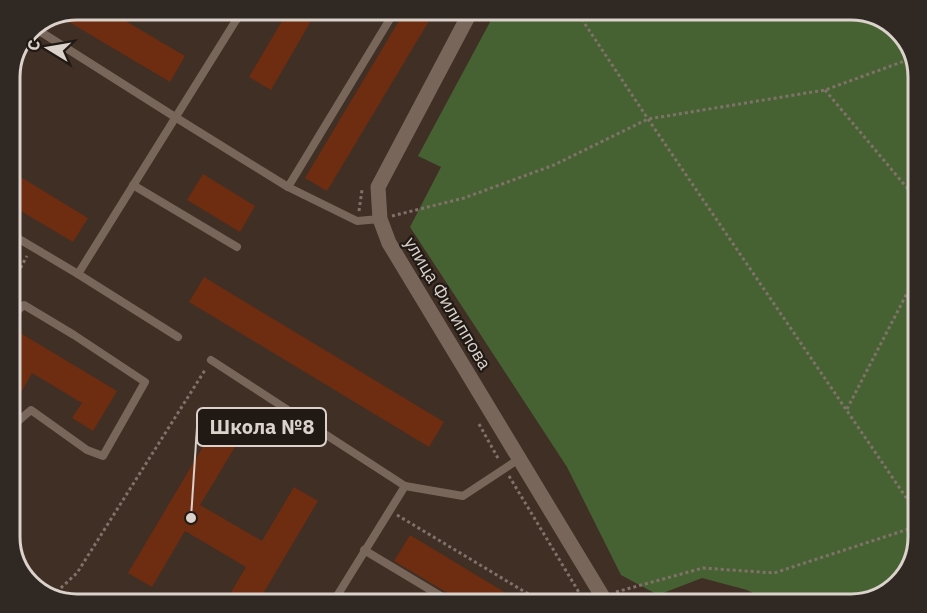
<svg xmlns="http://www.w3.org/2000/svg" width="927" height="613" viewBox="0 0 927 613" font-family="'IBM Plex Sans',sans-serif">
<rect width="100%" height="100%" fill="#3f2f25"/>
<path fill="#476232" d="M497,9H850L888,21L918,73V536L906,574L880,597L850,604H775L747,590L702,578L658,595L621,575L567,467L410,227L441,167L418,156Z"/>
<g fill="#6e2c11">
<path d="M77,9H105L185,56L170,82L59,16Z"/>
<path d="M289,9H318L271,90L249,77Z"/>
<path d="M406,9H431L435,11L327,191L305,178Z"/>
<path d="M9,170L88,218L73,242L9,204Z"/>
<path d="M203,174L255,206L240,232L187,200Z"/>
<path d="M204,277L444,422L429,447L189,302Z"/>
<path d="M12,328L117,391L93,431L72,418L82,403L32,373L20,394L9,387V333Z"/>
<path d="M211,433L235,447L200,505L262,541L294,487L318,501L257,604H224L246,567L185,531L152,587L128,573Z"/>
<path d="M410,535L524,604H466L394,561Z"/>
<path d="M374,594L390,604H368Z"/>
</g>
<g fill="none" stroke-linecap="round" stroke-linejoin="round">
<g stroke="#80726a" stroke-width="3" stroke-dasharray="3 3" stroke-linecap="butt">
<path d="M575,9L648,119L918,515"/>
<path d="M825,90L918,201"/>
<path d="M359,211L362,190"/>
<path d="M392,216L464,198L554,165L648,119L825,90L910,59"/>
<path d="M9,289L27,256"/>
<path d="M847,409L918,272"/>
<path d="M479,424L499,460"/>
<path d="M509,476L586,604"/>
<path d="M397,515L545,604"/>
<path d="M616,592L703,568L774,573L918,526"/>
<path d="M52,596L77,573L205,370"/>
</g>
<g stroke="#78665a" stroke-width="8">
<path d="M219,9L237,19"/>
<path d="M33,27L175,117L288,187L357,221L380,219"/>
<path d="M133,185L237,247"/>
<path d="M288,187L396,9"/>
<path d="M9,233L78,274"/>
<path d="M9,318L24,305L74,335L145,382L103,456L87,450L31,410L9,429"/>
<path d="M178,337L78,274L243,9"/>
<path d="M211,360L405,486"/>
<path d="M364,550L454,604"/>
<path d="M332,604L405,486L463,496L519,459"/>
</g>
<path stroke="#78665a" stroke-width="15" d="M472,9L378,187L380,219L389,243L607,604"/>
</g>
<g text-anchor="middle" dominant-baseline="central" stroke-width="4.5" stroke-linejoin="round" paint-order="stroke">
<g font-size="18" fill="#dcd2cc" stroke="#201914">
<text transform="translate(448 303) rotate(59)">улица Филиппова</text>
</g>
</g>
<path d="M0 0H927V613H0ZM77 20H851A57 57 0 0 1 908 77V537A57 57 0 0 1 851 594H77A57 57 0 0 1 20 537V77A57 57 0 0 1 77 20Z" fill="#2f2823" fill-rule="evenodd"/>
<path fill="none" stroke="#dcd2cc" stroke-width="3" d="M77 20H851A57 57 0 0 1 908 77V537A57 57 0 0 1 851 594H77A57 57 0 0 1 20 537V77A57 57 0 0 1 77 20Z"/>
<path fill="none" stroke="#dcd2cc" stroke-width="2" d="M191 518L197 427"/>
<circle fill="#dcd2cc" stroke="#201914" stroke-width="2" cx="191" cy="518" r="6"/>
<rect fill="#201914" stroke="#dcd2cc" stroke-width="2" x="197" y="408" width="129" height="38" rx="6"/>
<g font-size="20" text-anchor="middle" font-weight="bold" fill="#dcd2cc">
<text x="262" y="434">Школа №8</text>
</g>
<g transform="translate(48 48) rotate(281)" stroke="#201914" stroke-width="4.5" paint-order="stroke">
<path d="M0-4.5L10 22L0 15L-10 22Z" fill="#dcd2cc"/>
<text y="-9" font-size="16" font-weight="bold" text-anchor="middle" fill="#dcd2cc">С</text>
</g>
</svg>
